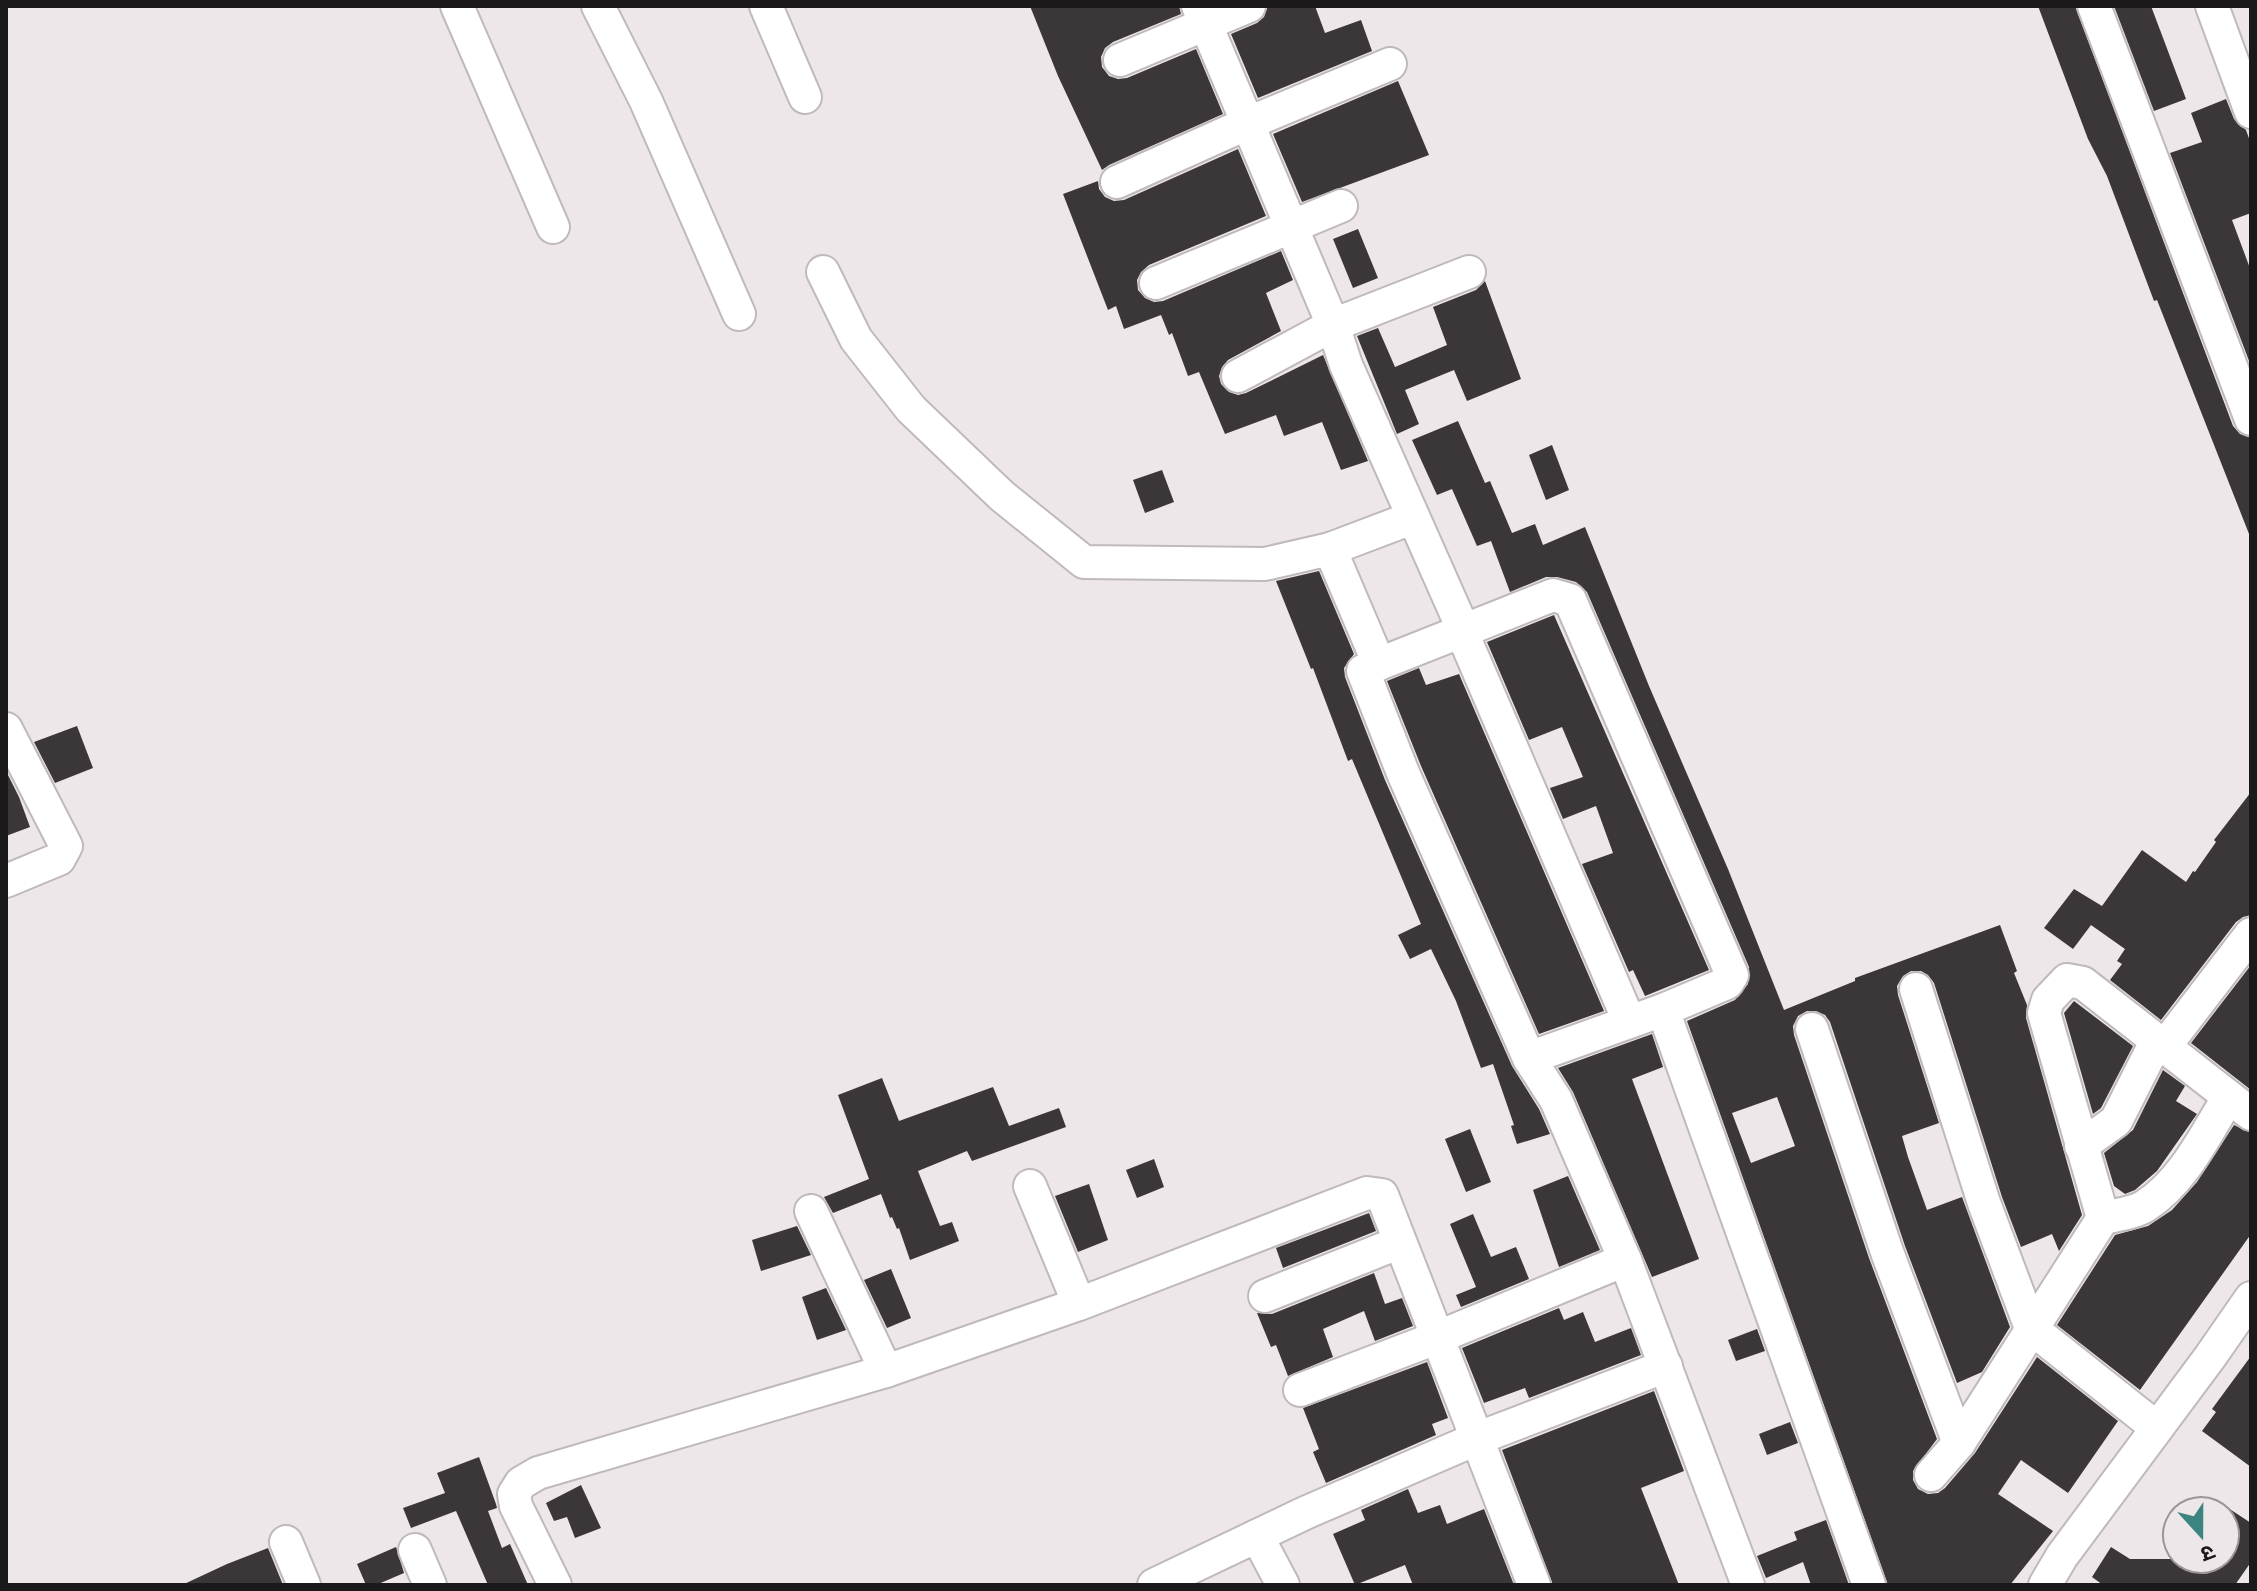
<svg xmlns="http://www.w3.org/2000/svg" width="2257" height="1591" viewBox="0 0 2257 1591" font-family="'DejaVu Sans','Noto Sans Devanagari',sans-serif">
<rect width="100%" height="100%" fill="#eee7e9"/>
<g fill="#3b3637" fill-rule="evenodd">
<path d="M1030,6H1179L1181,14L1113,42L1105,48L1101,57L1102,67L1109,76L1118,79L1127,78L1196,49L1223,114L1109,165L1102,170L1058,76Z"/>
<path d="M1268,6H1315L1325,33L1361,20L1372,51L1258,98L1231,34L1257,23L1264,17Z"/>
<path d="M2038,6H2075L2233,426L2240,434L2251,438V539L2157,300L2154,301L2107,176L2088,139Z"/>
<path d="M2114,6H2151L2186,99L2154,111Z"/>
<path d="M1398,81L1429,155L1302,202L1273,134Z"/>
<path d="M2226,99L2234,119L2246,130L2251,144V213L2232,220L2251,271V366L2170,153L2202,142L2191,113Z"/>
<path d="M1238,149L1266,216L1149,265L1141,272L1137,280L1138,290L1145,298L1154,302L1163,301L1281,251L1293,280L1266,293L1281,331L1228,360L1222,367L1219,376L1221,384L1229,392L1238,395L1246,393L1323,355L1368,461L1341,470L1322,422L1284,436L1276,415L1225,434L1199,372L1188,376L1172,333L1169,335L1161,315L1124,329L1116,306L1108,310L1063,194L1098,181L1099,189L1105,197L1114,201L1124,200Z"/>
<path d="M1358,229L1378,278L1353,288L1333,239Z"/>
<path d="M1485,281L1521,379L1467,401L1454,370L1405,390L1419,424L1397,434L1357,336L1378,328L1395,367L1447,345L1433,307L1476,290Z"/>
<path d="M1458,421L1485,483L1490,481L1512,533L1535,524L1543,545L1585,527L1649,686L1728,869L1784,1010L1855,981V978L2000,925L2017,971L2014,973L2027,1005L2026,1018L2082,1215L2059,1251L2052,1234L2021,1247L2002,1197L1934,983L1928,975L1921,971H1911L1903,976L1897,986L1898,995L1939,1123L1902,1136L1908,1157L1927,1210L1962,1197L2010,1327L1982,1372L1957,1383L1905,1246L1830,1022L1825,1015L1816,1011H1807L1798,1016L1793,1026L1794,1035L1869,1258L1937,1439L1913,1471V1480L1918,1489L1928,1494L1938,1493L1945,1488L1975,1453L2037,1357L2118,1421L2068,1493L2021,1460L1998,1494L2053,1531L2010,1585H1888L1687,1021L1735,1000L1748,984L1749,967L1587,592L1576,582L1557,577H1546L1510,592L1491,541L1477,546L1452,489L1437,495L1412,440ZM1777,1097L1795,1146L1751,1163L1732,1113Z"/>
<path d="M1552,445L1569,490L1546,500L1529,455Z"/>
<path d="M1162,470L1174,502L1145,513L1133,480Z"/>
<path d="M1319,571L1354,654L1344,668L1345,677L1385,780L1512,1066L1539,1109L1550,1134L1517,1144L1511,1126L1514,1125L1493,1064L1481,1068L1456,1001L1431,949L1410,959L1398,935L1421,924L1352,759L1348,761L1313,668L1311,669L1276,581Z"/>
<path d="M1554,615L1709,970L1645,996L1633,970L1629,972L1582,864L1613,853L1596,806L1563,819L1550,788L1583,777L1562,727L1529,740L1487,642Z"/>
<path d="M1419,668L1426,685L1459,674L1604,1011L1539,1034L1421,766L1387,681Z"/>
<path d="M77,726L93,768L55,783L34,742Z"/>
<path d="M6,771L19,797L30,827L6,836Z"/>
<path d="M2251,792V915L2243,917L2236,922L2161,1020L2110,980L2122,964L2117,961L2125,949L2091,925L2073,949L2044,928L2074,889L2102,906L2142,850L2186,882L2193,871L2195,872L2216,842L2214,840Z"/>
<path d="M2251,965V1090L2191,1043Z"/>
<path d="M2074,1001L2133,1046L2101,1108L2093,1114L2064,1013Z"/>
<path d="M1652,1034L1663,1067L1632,1079L1699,1259L1652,1277L1573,1092L1558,1068Z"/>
<path d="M2163,1070L2185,1086L2176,1101L2197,1114L2157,1171L2135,1190L2125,1194L2114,1186L2104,1153L2133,1130Z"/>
<path d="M882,1078L899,1121L993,1087L1009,1126L1059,1108L1066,1127L972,1161L967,1151L918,1171L940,1226L952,1222L959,1241L910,1260L899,1228L897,1229L892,1217L890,1218L881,1194L833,1213L824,1197L869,1179L838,1095Z"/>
<path d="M2234,1125L2251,1133V1234L2140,1390L2057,1325L2115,1235L2148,1226L2172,1210L2197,1182Z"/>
<path d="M1470,1129L1491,1182L1466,1192L1445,1139Z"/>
<path d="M1154,1159L1164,1187L1137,1198L1126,1170Z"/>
<path d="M1568,1176L1600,1250L1559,1267L1533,1190Z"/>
<path d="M1089,1184L1108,1240L1078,1252L1055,1196Z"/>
<path d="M1369,1213L1376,1231L1283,1268L1276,1248Z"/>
<path d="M1473,1214L1491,1257L1516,1247L1529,1279L1461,1307L1456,1295L1476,1287L1450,1224Z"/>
<path d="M797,1226L811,1255L761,1271L752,1240Z"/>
<path d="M891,1269L911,1318L887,1328L864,1280Z"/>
<path d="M1374,1273L1385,1304L1402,1298L1413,1326L1375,1341L1364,1311L1323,1329L1333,1357L1288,1376L1276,1345L1271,1347L1257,1313L1272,1314Z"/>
<path d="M826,1288L846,1330L817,1340L802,1297Z"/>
<path d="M1559,1308L1564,1320L1583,1312L1595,1342L1631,1328L1641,1355L1529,1398L1525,1388L1484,1403L1462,1348Z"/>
<path d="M1757,1329L1765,1351L1736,1361L1728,1340Z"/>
<path d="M2251,1356V1467L2202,1431L2216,1412L2212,1409Z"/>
<path d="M1427,1362L1448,1418L1432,1424L1436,1435L1326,1483L1313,1452L1319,1449L1303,1408Z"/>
<path d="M1654,1391L1684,1471L1641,1488L1679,1585H1553L1502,1450Z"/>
<path d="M1790,1422L1798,1443L1767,1455L1759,1434Z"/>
<path d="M479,1457L496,1504L497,1508L488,1511L502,1548L510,1544L528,1585H488L456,1511L411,1528L403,1508L445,1493L437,1473Z"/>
<path d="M581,1485L601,1528L575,1538L567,1517L554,1521L546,1503Z"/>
<path d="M1408,1489L1418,1513L1440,1505L1447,1524L1484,1509L1514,1585H1413L1405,1565L1355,1585L1333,1534L1365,1520L1361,1510Z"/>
<path d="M2225,1506L2251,1523V1562L2235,1585H2103L2092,1577L2111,1547L2130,1559H2225Z"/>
<path d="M1826,1520L1849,1585H1811L1803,1562L1766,1578L1757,1556L1797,1540L1794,1532Z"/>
<path d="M396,1547L404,1573L376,1585H366L357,1564Z"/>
<path d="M268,1548L283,1585H182L227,1564Z"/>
</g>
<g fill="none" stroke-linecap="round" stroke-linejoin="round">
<defs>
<g id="minor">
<path d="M457,6L553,227"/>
<path d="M598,6L646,101L739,314"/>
<path d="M766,6L805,97"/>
<path d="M1198,6L1333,325L1346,365L1463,629L1467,644L1629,1021"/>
<path d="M2094,6L2251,419"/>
<path d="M2212,6L2251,112"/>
<path d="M1120,60L1249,6"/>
<path d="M1117,182L1246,124L1390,64"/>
<path d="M823,272L856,339L911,409L1002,496L1084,562L1265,564L1330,549"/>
<path d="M1156,283L1341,206"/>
<path d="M1238,376L1333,325L1469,272"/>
<path d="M1379,664L1553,595L1570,600L1732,975L1727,983L1663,1010L1529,1058L1403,773L1363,671L1379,664L1330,549L1412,518"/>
<path d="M6,729L66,846L59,859L6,881"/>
<path d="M1916,989L1984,1203L2031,1328L2157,1428"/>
<path d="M1663,1010L1869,1585"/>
<path d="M1812,1029L1887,1252L1959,1443"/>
<path d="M2165,1046L2251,934"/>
<path d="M1529,1058L1556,1100L1625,1260L1748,1585"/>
<path d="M2081,1146L2116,1121L2156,1042"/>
<path d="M1030,1186L1079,1304"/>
<path d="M811,1211L886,1371"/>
<path d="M2103,1218C2116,1215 2134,1213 2145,1206C2183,1182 2206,1134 2228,1098"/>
<path d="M1265,1296L1398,1243"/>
<path d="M1300,1390L1436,1338L1625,1260"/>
<path d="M1931,1475L1959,1443L2103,1218L2044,1013L2048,1000L2067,980L2083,983L2251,1114"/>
<path d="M1257,1536L1283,1585"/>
<path d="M286,1542L304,1585"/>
<path d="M415,1550L430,1585"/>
<path d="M555,1585L516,1506L514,1494L521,1483L538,1473L886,1371L1079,1304L1367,1193L1382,1195L1534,1585"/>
<path d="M1154,1585L1305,1513L1476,1439L1666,1366"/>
<path d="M2045,1585L2062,1556L2210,1357L2251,1298"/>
</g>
</defs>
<use href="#minor" stroke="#c0b9bb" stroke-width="36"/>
<use href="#minor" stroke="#fff" stroke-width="32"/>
</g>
<rect width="2257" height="1591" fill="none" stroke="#1b1919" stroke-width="16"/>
<g transform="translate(2201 1535) rotate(159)"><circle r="38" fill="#eee7e9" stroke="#9a9596" stroke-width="2"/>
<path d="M0-6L14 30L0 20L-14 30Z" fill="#3c847f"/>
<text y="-12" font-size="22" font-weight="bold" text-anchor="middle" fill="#1b1919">उ</text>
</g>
</svg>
